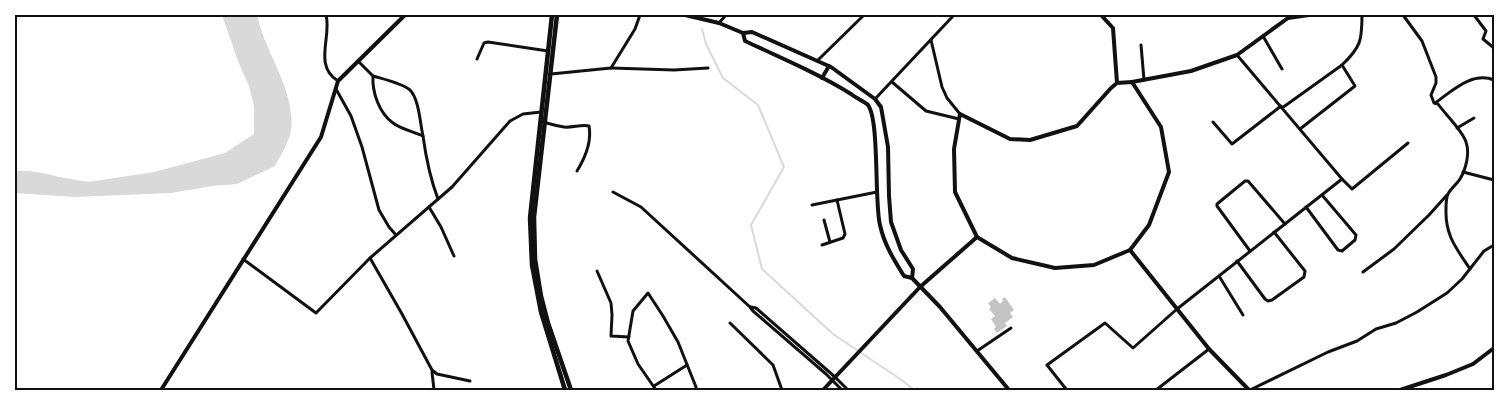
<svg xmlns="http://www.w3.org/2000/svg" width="1509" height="405" viewBox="0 0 1509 405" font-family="'Asap Condensed',sans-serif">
<rect width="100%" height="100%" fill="#fff"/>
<path fill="#d9d9d9" d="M222,15H257C265,53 296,91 291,130C290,140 280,157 275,166L237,184L212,186L171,193L75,197L15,193V171H29L48,174L59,177L89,182L154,172L225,153L254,134V106L249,86L238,61Z"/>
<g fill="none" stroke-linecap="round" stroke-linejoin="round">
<path stroke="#d9d9d9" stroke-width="2" d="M702,29L706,44L723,78L758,105L784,167L751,225L762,269L833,334L903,381L914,390"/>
</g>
<path fill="#c4c4c4" d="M1005,297L1014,310L1010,313L1013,317L1005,323L1007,326L997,333L994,329L996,327L991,319L995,316L989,309L991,307L988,303L995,298L1000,304L1003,301L1002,299Z"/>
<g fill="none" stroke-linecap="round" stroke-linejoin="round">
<g stroke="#111" stroke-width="3">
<path d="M326,15C332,36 313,66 338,81"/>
<path d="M1403,15L1422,41L1436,77V83L1431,95L1434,103L1438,104C1445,114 1463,131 1466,142C1470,153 1466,169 1460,179C1457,184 1451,188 1448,194C1446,198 1446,205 1446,209C1445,235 1456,248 1470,269"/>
<path d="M1474,15L1486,31L1483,39L1494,48"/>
<path d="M719,23L726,15"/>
<path d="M1263,36L1282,69"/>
<path d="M931,40L942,87L947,98L960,114"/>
<path d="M1141,45L1144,80"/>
<path d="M477,59L484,43L488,42L548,51"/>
<path d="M358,61L373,76C372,92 379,113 393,123C401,129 414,132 423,136C426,158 430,178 438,199"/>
<path d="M817,61L864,15"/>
<path d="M611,68L674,70L708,68"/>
<path d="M551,74L611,68L635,29L640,15"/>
<path d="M373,76C383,79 402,83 410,90C419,99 420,123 423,136"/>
<path d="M892,82L926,111L959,119"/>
<path d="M336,89L351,116L362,147L379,210L389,227L396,235"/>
<path d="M875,99L954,15"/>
<path d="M1435,103C1452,91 1472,71 1494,80"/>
<path d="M1282,108L1342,65C1361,47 1362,40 1362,15"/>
<path d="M543,122C550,124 557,126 564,127C572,128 582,124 589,126C592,142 585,158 577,171"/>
<path d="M1213,122L1232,144L1281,106"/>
<path d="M1457,128L1474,118"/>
<path d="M1300,129L1355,86L1342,65"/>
<path d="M1463,172L1494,180"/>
<path d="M1342,179L1352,189L1408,143"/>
<path d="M613,192L641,207L750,307L753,311L826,374L842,390"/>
<path d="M812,205L877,192"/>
<path d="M429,207L441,227L454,256"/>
<path d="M1306,207L1338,250L1342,251L1355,240L1356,235L1322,195"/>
<path d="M824,220L830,242"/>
<path d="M822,245L843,238L845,234L837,200"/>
<path d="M1250,251L1217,206V204L1245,181H1248L1285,224"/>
<path d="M370,258L402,314L432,370L437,374L470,381"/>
<path d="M243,259L316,313L370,258L452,187L510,121L523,114L541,112"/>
<path d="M1237,261L1265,299L1268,301L1272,300L1304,277L1305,271L1274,232"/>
<path d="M597,271L611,303L612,315L611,336L629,337"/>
<path d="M1363,272L1394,249L1429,215L1447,195"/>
<path d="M1219,276L1243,315"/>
<path d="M751,307L756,308L835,377L848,390"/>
<path d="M730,323L773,365L782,390"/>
<path d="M977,351L1011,328"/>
<path d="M432,372L434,390"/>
<path d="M654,386L687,365"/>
<path d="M656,390L638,364L628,341L633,311L648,293L663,316L678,342L696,387V390"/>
<path d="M1065,390L1066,389L1047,365L1105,323L1133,348L1177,309L1342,179L1237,55"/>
<path d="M1156,390L1209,349"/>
<path d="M1250,390L1328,352L1357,341L1376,329L1396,323L1417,312L1447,293L1462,279L1484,251L1494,245"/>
</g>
<g stroke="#111" stroke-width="4">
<path d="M685,15L719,23L743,33L752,32L831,67L875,99L881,107L888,147L889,196L891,222L901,250L913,269L912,278"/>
<path d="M1101,15L1113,28L1117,83"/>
<path d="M743,33L745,41C781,58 818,73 851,94C856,98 863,101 867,104C880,116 874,202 880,225C884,244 894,260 904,276L912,278L940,307L1009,390"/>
<path d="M822,78L829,66"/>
<path d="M1132,82L1161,127L1169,172L1149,225L1130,250L1094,265L1055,268L1012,258L977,237L955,192L954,149L960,114L1010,139L1030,140L1077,126L1111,88L1117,83Z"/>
<path d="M1132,82L1191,71L1237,55L1288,18L1309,15"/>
<path d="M1130,250L1209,349L1249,390"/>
<path d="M161,390L321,137L338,81L405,15"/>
<path d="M823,390L920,287L977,237"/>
<path d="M1400,390L1446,375L1473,364L1494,348"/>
</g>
<g stroke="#111" stroke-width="4.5">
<path d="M552,15L530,218L532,265L541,312L565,390"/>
<path d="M557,15L534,217L535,259L541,296L548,323L571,390"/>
</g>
</g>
<rect width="1509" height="405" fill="none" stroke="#ffffff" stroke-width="32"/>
<rect x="16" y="16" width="1477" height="373" fill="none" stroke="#111" stroke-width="2"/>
</svg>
